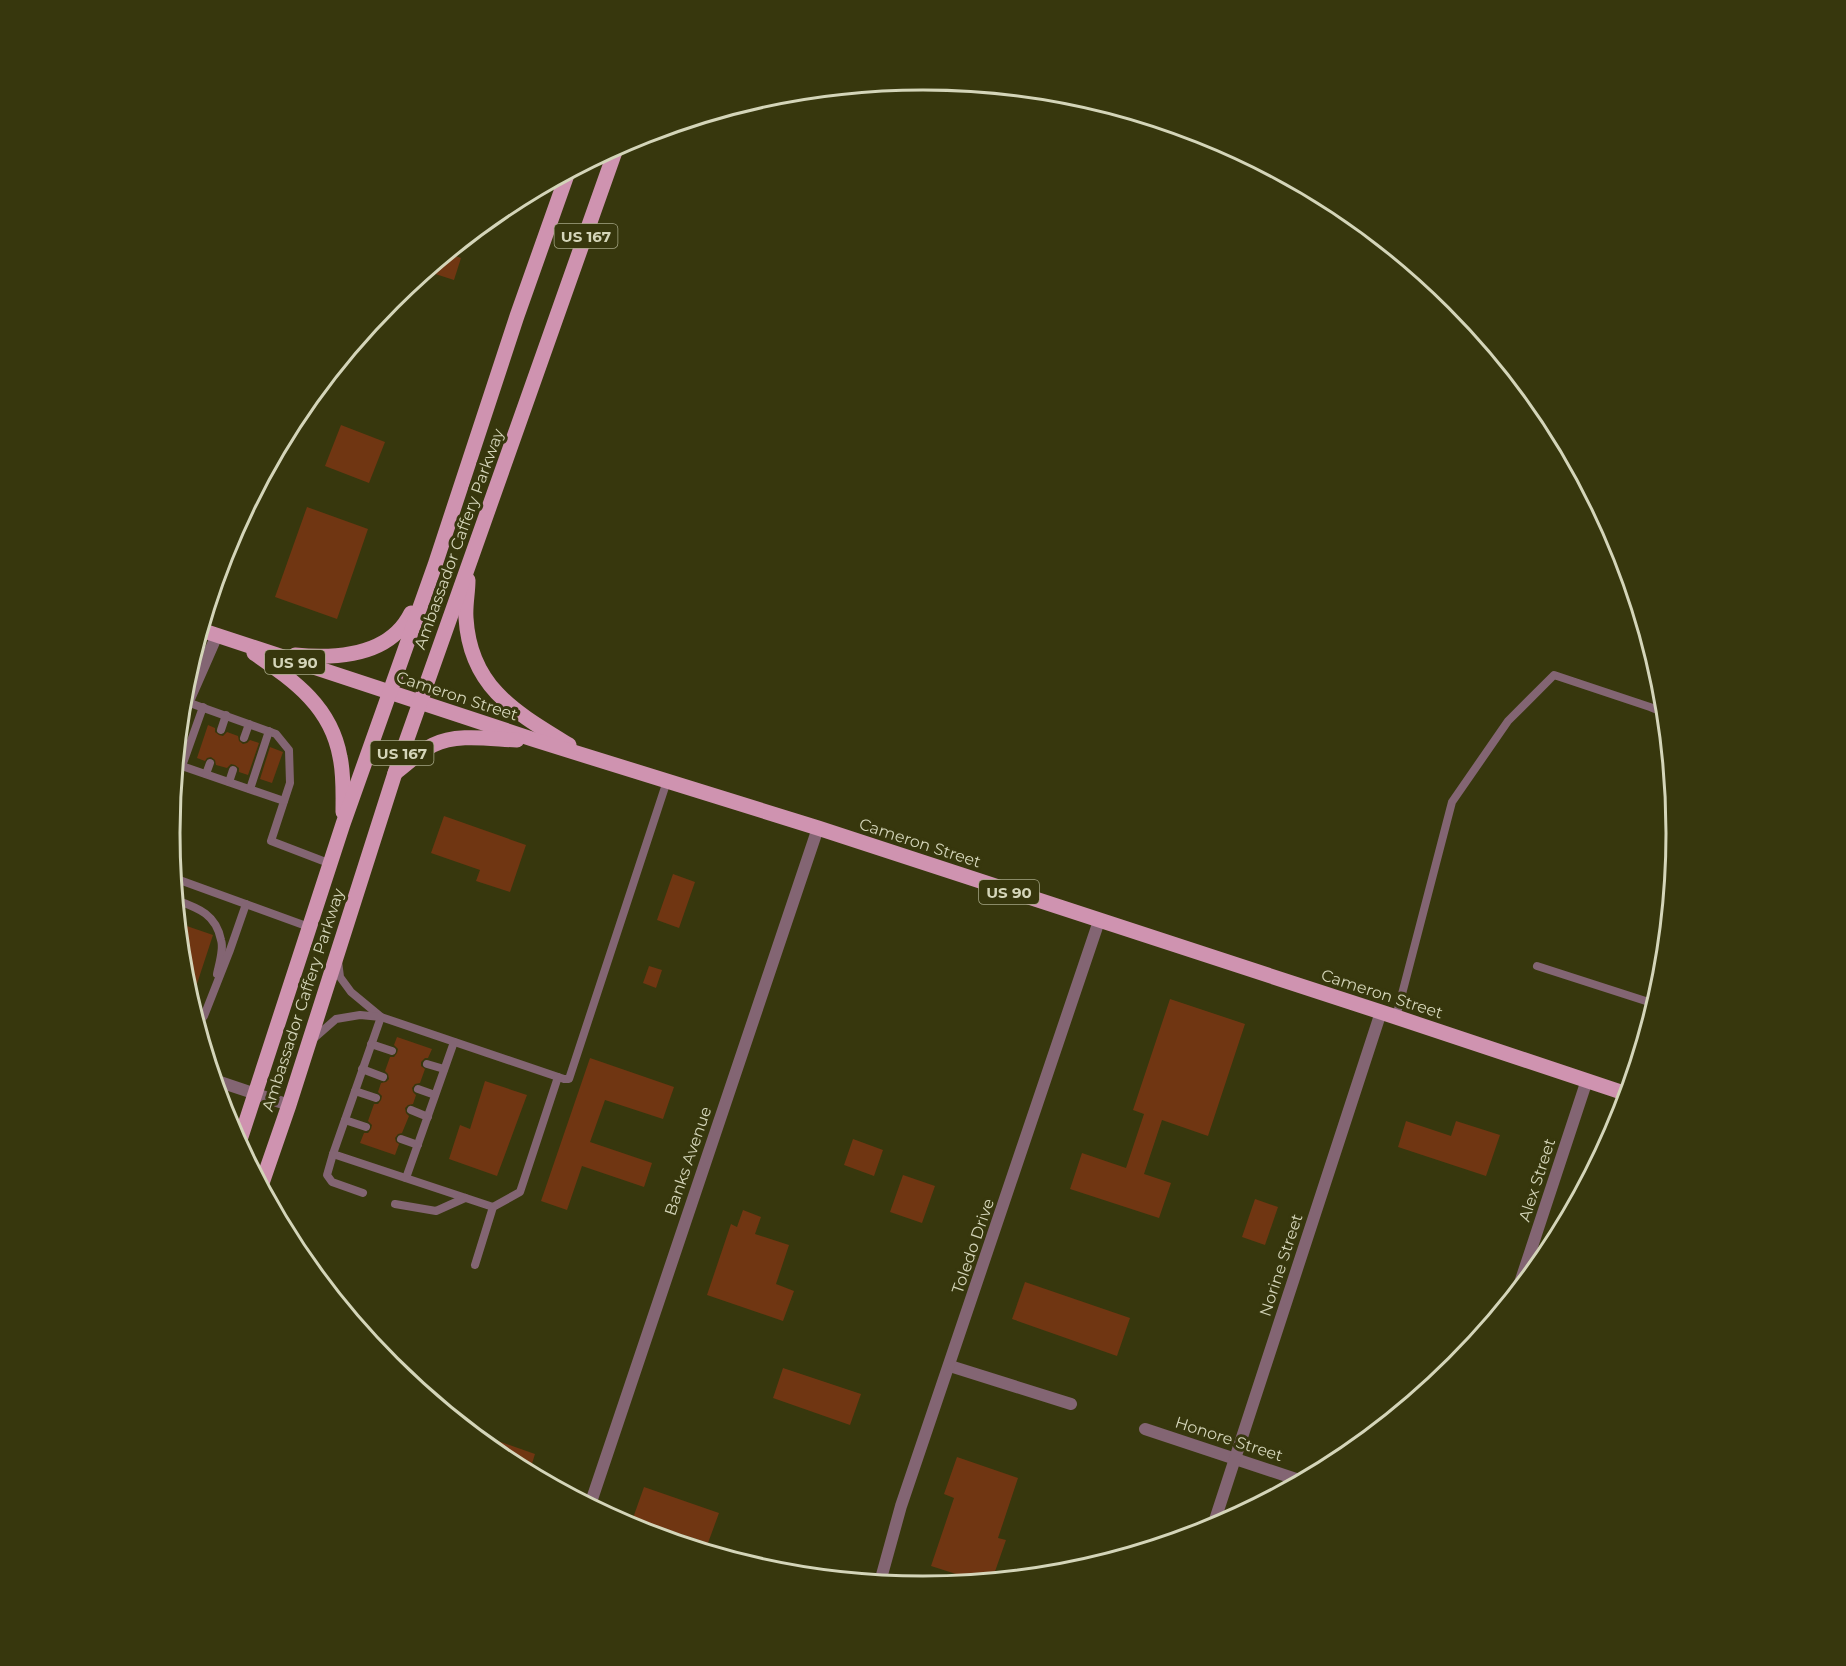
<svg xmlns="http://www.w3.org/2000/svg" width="1846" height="1666" viewBox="0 0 1846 1666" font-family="Montserrat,sans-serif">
<rect width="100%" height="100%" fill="#37370d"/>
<g fill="#703612">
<path d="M447,253L461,258L454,280L426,271Z"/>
<path d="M341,425L385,442L369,483L325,466Z"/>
<path d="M307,507L368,529L337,619L275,597Z"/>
<path d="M208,725L215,728V732L219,735L223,736L227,732L238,736L239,741L243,744L247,743L250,740L259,743L248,775L239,772V768L235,765L231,764L227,768L216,765L215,760L211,757L207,758L205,761L197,758Z"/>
<path d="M270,747L283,752L272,783L260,779Z"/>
<path d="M444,816L526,845L510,892L476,881L480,870L431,853Z"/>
<path d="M673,874L695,882L679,928L657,920Z"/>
<path d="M178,923L213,935L191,1002L184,980Z"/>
<path d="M649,966L662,970L656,988L643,983Z"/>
<path d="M1170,999L1245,1024L1208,1136L1162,1120L1144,1174L1171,1183L1159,1218L1070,1189L1082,1153L1126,1168L1144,1114L1133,1110Z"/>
<path d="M397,1037L432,1049L428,1058H425L421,1062V1066L425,1069L420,1083L415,1084L412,1088L413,1092L416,1095L413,1104L408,1105L405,1108L406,1113L409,1116L402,1133L398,1134L395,1138L396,1142L399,1144L395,1155L360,1143L364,1133H368L371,1129L372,1125L368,1121L374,1104H378L381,1100L382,1096L378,1092L381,1083L386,1082L389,1079L388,1074L385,1071L390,1057H394L397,1053L398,1049L394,1045Z"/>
<path d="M590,1058L674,1087L663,1119L605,1100L590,1142L652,1163L644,1187L582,1166L567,1210L541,1201Z"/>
<path d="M485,1081L527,1095L497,1176L449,1159L460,1125L470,1129Z"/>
<path d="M1406,1121L1451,1136L1456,1121L1500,1135L1486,1176L1398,1147Z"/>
<path d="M853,1139L883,1150L874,1176L844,1165Z"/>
<path d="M903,1175L935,1186L922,1223L890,1212Z"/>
<path d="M1255,1199L1278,1207L1265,1245L1242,1237Z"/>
<path d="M743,1210L761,1217L755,1234L789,1245L776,1284L794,1291L783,1321L707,1295L731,1224L737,1227Z"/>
<path d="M1025,1282L1130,1318L1117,1356L1012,1319Z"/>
<path d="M783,1368L861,1394L850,1425L773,1398Z"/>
<path d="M475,1433L535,1454L529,1473L504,1459L474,1435Z"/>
<path d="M957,1457L1018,1478L998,1538L1006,1540L992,1580L978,1581L931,1566L954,1498L944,1494Z"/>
<path d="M644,1487L719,1513L708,1543L633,1518Z"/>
</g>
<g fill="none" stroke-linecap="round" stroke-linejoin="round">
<g stroke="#836573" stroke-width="8">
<path d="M187,702L276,734L289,750L290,783L271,841L331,864"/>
<path d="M221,730L226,715"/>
<path d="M244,738L249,724"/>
<path d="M176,764L284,801"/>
<path d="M182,766L203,707"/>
<path d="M206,774L210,763"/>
<path d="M229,782L233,770"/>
<path d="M250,789L269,731"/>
<path d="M174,878L309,927"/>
<path d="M176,900C198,908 216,914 221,940C224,949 219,964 217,974"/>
<path d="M338,961L340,977L351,992L380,1016"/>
<path d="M1537,966L1655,1004"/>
<path d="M381,1017L333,1154L493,1207"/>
<path d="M1396,1017L1452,802L1508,721L1554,675L1650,707L1665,713"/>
<path d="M197,1024L204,1016L230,950L246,904"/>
<path d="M312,1040L336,1019L360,1015L381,1017L564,1079H569L667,781"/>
<path d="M371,1044L392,1051"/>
<path d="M427,1064L444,1069"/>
<path d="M362,1069L383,1077"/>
<path d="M418,1089L435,1095"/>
<path d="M355,1091L376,1098"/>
<path d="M411,1110L428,1117"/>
<path d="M345,1120L366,1127"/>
<path d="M401,1139L418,1145"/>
<path d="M333,1154L327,1175L332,1182L363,1193"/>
<path d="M406,1178L454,1042"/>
<path d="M395,1204L436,1211L465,1198"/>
<path d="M475,1265L493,1207L520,1192L558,1077"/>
</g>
<g stroke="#836573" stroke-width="12">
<path d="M181,717L217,635"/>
<path d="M214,1080L289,1105"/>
<path d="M1518,1289L1587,1080"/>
<path d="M950,1366L1071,1404"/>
<path d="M1145,1429L1302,1481"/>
<path d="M590,1505L818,828"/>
<path d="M1212,1529L1381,1012"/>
<path d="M880,1582L901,1506L1099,921"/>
</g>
<g stroke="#cf93b0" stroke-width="15">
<path d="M468,580C468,593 465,605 466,618C470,687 515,712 569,745"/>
<path d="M201,630L535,740L818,828L1396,1017L1627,1094"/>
<path d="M254,653C294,681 331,706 340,757C344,775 343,794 343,812"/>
<path d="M295,655C337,659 390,656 411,613"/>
<path d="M395,773C407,764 419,752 433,745C457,733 490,739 517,740"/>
<path d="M239,1143L343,824L435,565L517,316L568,172"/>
<path d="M261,1186L289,1105L395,773L617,146"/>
</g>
</g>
<g text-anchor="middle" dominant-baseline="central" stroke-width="6" stroke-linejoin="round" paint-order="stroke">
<g fill="#37370d" stroke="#a5a685" stroke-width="1.5">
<rect x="554.5" y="224" width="63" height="24" rx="4.5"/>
<rect x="265" y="650" width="60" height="24" rx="4.5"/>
<rect x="370.5" y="741" width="63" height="24" rx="4.5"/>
<rect x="979" y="880" width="60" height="24" rx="4.5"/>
</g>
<g font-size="15" font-weight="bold" fill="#d4d5b9">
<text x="586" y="236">US 167</text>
<text x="295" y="662">US 90</text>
<text x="402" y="753">US 167</text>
<text x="1009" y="892">US 90</text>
</g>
<g font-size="16" fill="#d4d5b9" stroke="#37370d">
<text transform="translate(459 539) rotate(-70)">Ambassador Caffery Parkway</text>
<text transform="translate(457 696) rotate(18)">Cameron Street</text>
<text transform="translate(920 843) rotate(18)">Cameron Street</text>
<text transform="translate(1382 994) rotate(18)">Cameron Street</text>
<text transform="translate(303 1000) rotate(-72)">Ambassador Caffery Parkway</text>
<text transform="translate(688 1161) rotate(-71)">Banks Avenue</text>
<text transform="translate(1537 1180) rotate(-72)">Alex Street</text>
<text transform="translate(973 1246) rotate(-71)">Toledo Drive</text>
<text transform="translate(1281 1265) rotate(-72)">Norine Street</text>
<text transform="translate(1229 1439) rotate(18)">Honore Street</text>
</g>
</g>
<path d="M0 0H1846V1666H0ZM180 833a743 743 0 1 1 1486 0a743 743 0 1 1-1486 0Z" fill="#37370d" fill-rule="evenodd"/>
<path fill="none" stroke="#d4d5b9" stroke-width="3" d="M180 833a743 743 0 1 1 1486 0a743 743 0 1 1-1486 0Z"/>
</svg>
